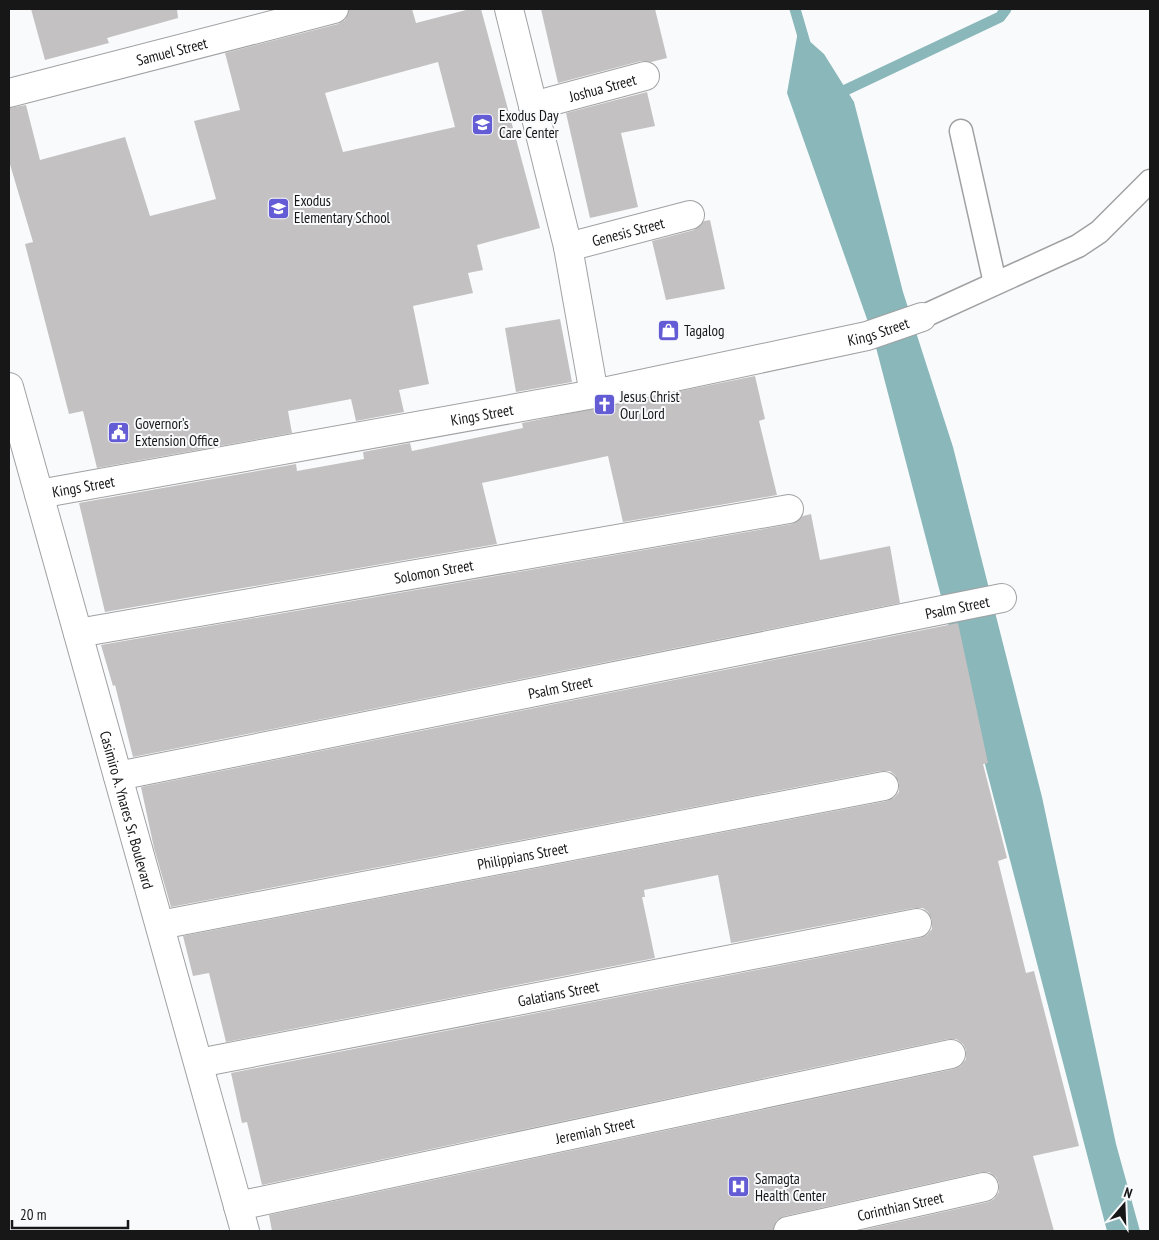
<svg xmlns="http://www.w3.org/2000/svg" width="1159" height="1240" viewBox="0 0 1159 1240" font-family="'PT Sans Narrow',sans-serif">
<rect width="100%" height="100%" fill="#f9fafc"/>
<path fill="#89b7ba" d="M798,31L824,54L854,102L903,292L953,447L1042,797L1116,1144L1140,1231H1107L873,336L787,93Z"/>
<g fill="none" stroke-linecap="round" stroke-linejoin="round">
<g stroke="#89b7ba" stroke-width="11">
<path d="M795,9L807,50"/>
<path d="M833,96L1000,17L1006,9"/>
</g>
</g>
<g fill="#c3c1c2" fill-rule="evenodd">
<path d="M31,9H177L178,18L107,38L109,43L45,60Z"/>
<path d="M349,9H412L416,23L470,9H481L540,228L477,245L483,270L468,273L473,293L413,306L429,384L399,390L404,412L356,421L351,399L288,411L292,433L97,468L83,411L69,414L25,244L33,242L9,161V108L26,105L40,160L125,137L150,216L216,199L194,121L240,110L225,53L338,24L345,20ZM438,62L455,127L343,152L325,93Z"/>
<path d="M541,9H655L667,58L651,62L641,61L558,83Z"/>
<path d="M647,92L655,126L621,133L638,207L590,218L566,113Z"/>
<path d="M710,220L725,289L666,300L652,241L694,230L704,221Z"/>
<path d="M560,319L572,382L516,392L505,328Z"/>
<path d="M755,376L765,419L759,421L777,495L623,522L608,456L482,483L497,544L105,612L79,503L296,464L297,471L364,459L363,452L410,443L412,451L523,428L522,423Z"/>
<path d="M811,514L820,560L890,546L900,603L133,757L115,685L113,686L101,645L792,524L803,516Z"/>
<path d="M958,623L988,763L983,764L1007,858L998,861L1026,973L1034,971L1079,1146L1033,1156L1054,1231H858L988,1202L994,1199L999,1192V1183L996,1177L989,1172H981L785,1216L777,1220L773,1231H272L269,1215L954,1069L961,1066L966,1059V1050L963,1044L956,1039H948L262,1185L247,1122L242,1123L231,1073L920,938L927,935L932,929V920L928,912L923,908H914L731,943L718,875L644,890L645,897H642L655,958L226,1042L209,973L193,976L183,936L887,801L894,798L899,792V783L895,775L890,771H881L171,907L154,848L141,787Z"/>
</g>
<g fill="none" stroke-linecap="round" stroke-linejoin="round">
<defs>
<g id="service">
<path d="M961,131L995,283"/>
<path d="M922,317L1078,246L1099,232L1150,181"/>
</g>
<g id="minor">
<path d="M509,9L568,247L594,394"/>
<path id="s1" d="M9,93L334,9"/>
<path id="s2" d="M533,106L645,76"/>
<path id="s3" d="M568,247L690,215"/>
<path id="s4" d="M39,494L594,394L867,336L922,317"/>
<path id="s5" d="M78,633L789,509"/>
<path id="s6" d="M118,776L1002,598"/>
<path id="s7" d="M160,925L884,786"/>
<path id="s8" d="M199,1063L917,923"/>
<path id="s9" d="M238,1206L951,1054"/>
<path id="s10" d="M788,1231L984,1187"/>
</g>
<g id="secondary">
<path id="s11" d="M9,387L245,1231"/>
</g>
</defs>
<use href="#service" stroke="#a0a1a3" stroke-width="25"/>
<use href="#minor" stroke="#a0a1a3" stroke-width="30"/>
<use href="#secondary" stroke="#a0a1a3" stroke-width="30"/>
<use href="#service" stroke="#fff" stroke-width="22"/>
<use href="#minor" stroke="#fff" stroke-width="28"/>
<use href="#secondary" stroke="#fff" stroke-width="28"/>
</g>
<defs>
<symbol id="school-square" viewBox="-11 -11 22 22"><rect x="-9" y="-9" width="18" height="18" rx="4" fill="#645cd5" stroke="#f9fafc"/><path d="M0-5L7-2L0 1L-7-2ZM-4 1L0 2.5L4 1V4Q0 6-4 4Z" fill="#fff"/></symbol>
<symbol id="shop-square" viewBox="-11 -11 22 22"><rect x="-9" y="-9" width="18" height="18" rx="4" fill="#645cd5" stroke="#f9fafc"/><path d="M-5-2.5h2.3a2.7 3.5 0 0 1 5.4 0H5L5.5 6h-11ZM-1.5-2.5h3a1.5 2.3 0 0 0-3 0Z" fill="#fff"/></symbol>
<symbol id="church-square" viewBox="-11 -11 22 22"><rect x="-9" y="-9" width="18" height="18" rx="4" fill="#645cd5" stroke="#f9fafc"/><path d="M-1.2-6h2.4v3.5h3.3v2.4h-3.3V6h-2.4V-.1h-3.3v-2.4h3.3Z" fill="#fff"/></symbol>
<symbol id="civic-square" viewBox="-11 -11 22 22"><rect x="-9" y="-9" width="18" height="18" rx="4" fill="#645cd5" stroke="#f9fafc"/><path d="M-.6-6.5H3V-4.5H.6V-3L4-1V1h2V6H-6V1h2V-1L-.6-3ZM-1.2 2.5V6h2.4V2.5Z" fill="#fff"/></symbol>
<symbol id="hospital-square" viewBox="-11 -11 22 22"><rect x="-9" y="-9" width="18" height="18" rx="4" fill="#645cd5" stroke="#f9fafc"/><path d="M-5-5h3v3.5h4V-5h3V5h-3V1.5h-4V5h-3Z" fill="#fff"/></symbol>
</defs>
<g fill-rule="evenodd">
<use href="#school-square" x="470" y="112" width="25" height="25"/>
<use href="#school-square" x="266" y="196" width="25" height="25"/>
<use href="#shop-square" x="656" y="318" width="25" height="25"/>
<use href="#church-square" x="592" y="392" width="25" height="25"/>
<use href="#civic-square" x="106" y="420" width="25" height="25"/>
<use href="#hospital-square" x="726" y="1174" width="25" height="25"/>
</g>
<g text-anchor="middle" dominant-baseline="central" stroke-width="4" stroke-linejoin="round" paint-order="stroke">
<g font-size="15" fill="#171718" stroke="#f9fafc">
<text stroke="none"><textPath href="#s1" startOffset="168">Samuel Street</textPath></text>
<text stroke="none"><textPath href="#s2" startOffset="72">Joshua Street</textPath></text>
<text stroke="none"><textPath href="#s3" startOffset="62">Genesis Street</textPath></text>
<text stroke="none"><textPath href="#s4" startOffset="855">Kings Street</textPath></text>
<text stroke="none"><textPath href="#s4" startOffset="450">Kings Street</textPath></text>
<text stroke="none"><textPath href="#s4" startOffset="45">Kings Street</textPath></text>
<text stroke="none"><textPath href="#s5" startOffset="361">Solomon Street</textPath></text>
<text stroke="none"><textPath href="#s6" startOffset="856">Psalm Street</textPath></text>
<text stroke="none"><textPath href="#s6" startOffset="451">Psalm Street</textPath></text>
<text stroke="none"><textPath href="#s11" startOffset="439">Casimiro A. Ynares Sr. Boulevard</textPath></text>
<text stroke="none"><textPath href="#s7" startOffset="369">Philippians Street</textPath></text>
<text stroke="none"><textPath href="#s8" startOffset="366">Galatians Street</textPath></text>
<text stroke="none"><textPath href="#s9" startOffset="365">Jeremiah Street</textPath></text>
<text stroke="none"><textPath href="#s10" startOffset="115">Corinthian Street</textPath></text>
</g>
<g font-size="15" fill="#171718" stroke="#f9fafc" text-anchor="start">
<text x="499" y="115">Exodus Day<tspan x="499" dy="17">Care Center</tspan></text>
<text x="294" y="200">Exodus<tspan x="294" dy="17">Elementary School</tspan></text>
<text x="684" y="330">Tagalog</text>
<text x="620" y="396">Jesus Christ<tspan x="620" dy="17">Our Lord</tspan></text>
<text x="135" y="423">Governor’s<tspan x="135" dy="17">Extension Office</tspan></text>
<text x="755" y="1178">Samagta<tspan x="755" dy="17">Health Center</tspan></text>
</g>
</g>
<rect width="1159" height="1240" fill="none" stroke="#171718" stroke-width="20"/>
<g transform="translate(1124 1205) rotate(19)" stroke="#f9fafc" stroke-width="4" paint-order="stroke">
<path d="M0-4L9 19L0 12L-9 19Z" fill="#171718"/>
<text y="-8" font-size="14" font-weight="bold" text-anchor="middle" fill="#171718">N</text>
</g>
<path d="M12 1220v8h116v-8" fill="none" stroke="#171718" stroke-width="2.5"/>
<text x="20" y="1220" font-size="15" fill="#171718" stroke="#f9fafc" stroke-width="4" paint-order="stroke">20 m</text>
</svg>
